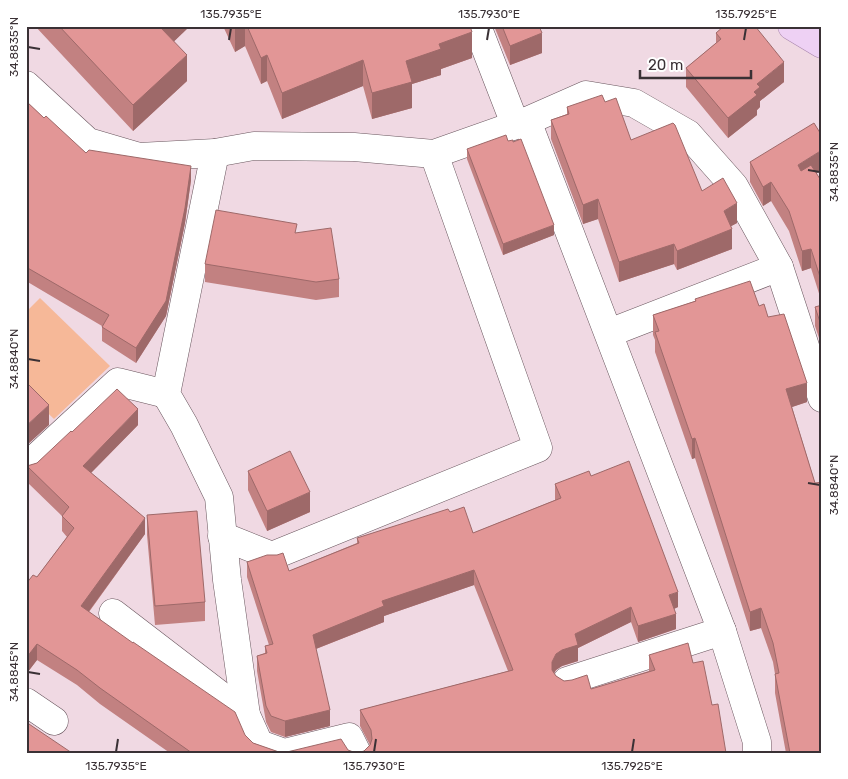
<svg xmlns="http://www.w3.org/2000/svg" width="848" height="779" viewBox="0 0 848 779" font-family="Rubik,sans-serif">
<rect width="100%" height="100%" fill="#f0d9e3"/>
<path fill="#f6b898" d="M40,298L110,366L54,419L26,392V312Z"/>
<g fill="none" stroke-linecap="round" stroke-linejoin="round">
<defs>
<g id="minor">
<path d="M477,26L515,124"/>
<path d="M26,85L88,142L139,157L215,153L254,146L354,147L434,154L527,121L586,95L634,103L688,134L734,186L779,267L822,398"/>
<path d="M527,121L722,631L757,742V753"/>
<path d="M215,153L166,394L184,425L219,497L227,580L246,715L259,744L284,753L349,737L357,753"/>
<path d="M609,333L779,267"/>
<path d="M26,467L118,382L166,394"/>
<path d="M222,536L272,556L538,448L434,154"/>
<path d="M113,613L246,715"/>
<path d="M567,681L722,631"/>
<path d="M26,702L54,721"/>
</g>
<path id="major" d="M792,26L822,44"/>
</defs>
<use href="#minor" stroke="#69565e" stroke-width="29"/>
<use href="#major" stroke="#a886ad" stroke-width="29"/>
<use href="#minor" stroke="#fff" stroke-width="28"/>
<use href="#major" stroke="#eed1f4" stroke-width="28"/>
</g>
<g fill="#c28181">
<path d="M35,26H190L174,41L187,81L133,131Z"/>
<path d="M223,26H470L472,58L441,69V75L412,84V108L372,119L363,86L282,119L267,81L261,84L245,46L235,52Z"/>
<path d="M494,26H539L542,53L510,65Z"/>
<path d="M716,33L784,82L760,101V107L757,110V115L728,138L686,87V68L716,43Z"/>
<path d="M26,101L44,118L86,153L191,180L185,223L166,316L136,363L102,341V326L26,281Z"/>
<path d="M605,102L631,140L702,191L737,223L731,226L732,249L677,270L674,264L619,282L598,219L583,224L551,139V120L567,114V107Z"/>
<path d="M467,149L554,235L503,255L467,159Z"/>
<path d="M750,162L816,173L822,182V303L811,268L802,271L789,231L771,201L763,206L750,182Z"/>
<path d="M297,233L339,279V297L316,300L205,282V264Z"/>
<path d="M695,299L759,306L768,317L807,402L792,407L815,483L822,753H786L775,693V674L773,662L761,628L750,631L695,458L692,459L655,352V340L653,335V315L695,301Z"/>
<path d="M822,305V347L815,326V307Z"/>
<path d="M138,425L91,473L145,534L89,612L245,735L253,743L279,752H287L348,750L356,753H170L100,704L77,685L37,660L27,673L26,672V584L37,577L67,537L62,531V516L27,482V466L37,463L72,432Z"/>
<path d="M248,471L310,512L267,531L248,490Z"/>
<path d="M591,476L678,607L674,609L676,629L638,642L631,622L578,648V661L562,666L556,670L554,673L556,676L564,681L591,689L649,671V655L693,663L712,705L364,751L370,745L360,726V710L508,671L474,585L384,616V622L316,649L330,726L285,737L271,732L266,722L257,671V656L265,653V646L269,645L247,577V562L289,571L357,543V538L450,512L473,533L555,500V484Z"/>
<path d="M147,515L205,602V621L155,625L147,535Z"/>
</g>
<g fill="#9e6969">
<path d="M162,26H190L161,54V28Z"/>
<path d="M235,26H245V46L235,52Z"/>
<path d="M472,32V58L441,69V75L412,84V108L372,119V93L406,61L439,44Z"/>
<path d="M542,33V53L510,65V46Z"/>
<path d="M187,55V81L133,131V105Z"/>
<path d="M267,55V81L261,84V58Z"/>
<path d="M363,60V86L282,119V93Z"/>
<path d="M784,62V82L760,101V107L757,110V115L728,138V118L754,92L757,84Z"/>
<path d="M822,150V170L798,185V165Z"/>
<path d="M191,166V180L185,223L166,316L136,363V348Z"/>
<path d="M771,182V201L763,206V187Z"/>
<path d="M598,199V219L583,224V205Z"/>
<path d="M737,203V223L724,230V211Z"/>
<path d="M554,225V235L503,255V244Z"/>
<path d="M732,229V249L677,270V251Z"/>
<path d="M674,244V264L619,282V262Z"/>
<path d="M811,249V268L802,271V251Z"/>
<path d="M807,383V402L786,409V389Z"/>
<path d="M49,405V425L26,446V426Z"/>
<path d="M138,409V425L83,481V466Z"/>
<path d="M695,438V458L692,459V439Z"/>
<path d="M310,492V512L267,531V511Z"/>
<path d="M145,518V534L81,622V606Z"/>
<path d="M474,570V585L384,616V622L313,650V635L382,601Z"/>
<path d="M678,592V607L669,611V595Z"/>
<path d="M631,607V622L578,648V661L562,666L556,670L552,677V662L556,654L562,650L575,634Z"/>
<path d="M761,608V628L750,631V612Z"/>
<path d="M676,614V629L638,642V626Z"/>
<path d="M37,644V660L27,673V657Z"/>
<path d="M330,710V726L285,737V721Z"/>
</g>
<g fill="#e29696" stroke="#9e6969">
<path d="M59,26H162L161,28L187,55L133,105Z"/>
<path d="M247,26H470L472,32L439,44L441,49L406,61L412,82L372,93L363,60L282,93L267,55L261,58Z"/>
<path d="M502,26H539L542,33L510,46Z"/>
<path d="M724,26H755L784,62L757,84L760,87L754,92L757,95L728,118L686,68L721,39L716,33Z"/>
<path d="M602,95L605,102L616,98L631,140L673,123L675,125L702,191L723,178L737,203L724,211L732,229L677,251L674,244L619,262L598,199L583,205L551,120L569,114L567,107Z"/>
<path d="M26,101L44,118L46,116L86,153L89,150L191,166L185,208L166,301L136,348L102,327L109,315L26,267Z"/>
<path d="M814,123L822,136V150L798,165L801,171L811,165L822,182V283L811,249L802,251L789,211L771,182L763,187L750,162Z"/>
<path d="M506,135L508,141L513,140V142L521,139L554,225L503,244L467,149Z"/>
<path d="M216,210L297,224L295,233L331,228L339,279L316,282L205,264Z"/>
<path d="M750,281L759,306L764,304L768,317L784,314L807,383L786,389L815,483L822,482V753H790L775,674L779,673L773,643L761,608L750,612L695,438L692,439L655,332L659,331L653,315L696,301L695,299Z"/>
<path d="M822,305V328L815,307Z"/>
<path d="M26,382L49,405L26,426Z"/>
<path d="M117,389L138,409L83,466L145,518L81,606L133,643V642L235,712L245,735L253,743L279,752H287L341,739L348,750L356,753H192L100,688L77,670L37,644L27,657H26V584L33,575L37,577L74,528L62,516L69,507L27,466L37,463L71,431L72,432Z"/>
<path d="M290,451L310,492L267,511L248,471Z"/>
<path d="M629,461L678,592L669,595L676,614L638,626L631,607L575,634L578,645L562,650L556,654L552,662V670L556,676L564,681L572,680L587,675L591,689L655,670L649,655L688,643L693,663L703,661L712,705L718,704L726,753H357L364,751L370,745L372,739L371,730L360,710L513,670L474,570L382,601L384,606L313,635L330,710L285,721L271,716L266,706L257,656L267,653L265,646L273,644L247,562L267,555H277L283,553L289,571L359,543L357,538L448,509L450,512L464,507L473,533L561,498L555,484L589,471L591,476Z"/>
<path d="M197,511L205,602L155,606L147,515Z"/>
<path d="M26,722L72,753H26Z"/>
</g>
<path fill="none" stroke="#3a3135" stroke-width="2" d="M229,40L231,28M487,40L489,28M744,40L746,28M28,47L40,49M808,170L820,172M28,359L40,361M808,483L820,485M28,672L40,674M116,752L118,739M374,752L376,739M632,752L634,739"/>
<rect width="848" height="779" fill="none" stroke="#ffffff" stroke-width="55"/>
<path d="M640 70v8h111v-8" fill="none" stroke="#3a3135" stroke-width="2.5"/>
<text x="648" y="70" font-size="15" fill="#3a3135" stroke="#ffffff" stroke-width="4" paint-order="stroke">20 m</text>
<rect x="28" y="28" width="792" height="724" fill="none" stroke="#3a3135" stroke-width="2"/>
<g font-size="12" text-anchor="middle" fill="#3a3135">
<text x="231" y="18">135.7935°E</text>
<text x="489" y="18">135.7930°E</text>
<text x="746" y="18">135.7925°E</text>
<text transform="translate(14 47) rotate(-90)" y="4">34.8835°N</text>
<text transform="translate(834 172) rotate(-90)" y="4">34.8835°N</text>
<text transform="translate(14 359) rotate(-90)" y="4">34.8840°N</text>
<text transform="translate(834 485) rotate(-90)" y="4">34.8840°N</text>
<text transform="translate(14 672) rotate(-90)" y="4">34.8845°N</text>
<text x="116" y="770">135.7935°E</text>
<text x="374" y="770">135.7930°E</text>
<text x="632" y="770">135.7925°E</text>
</g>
</svg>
